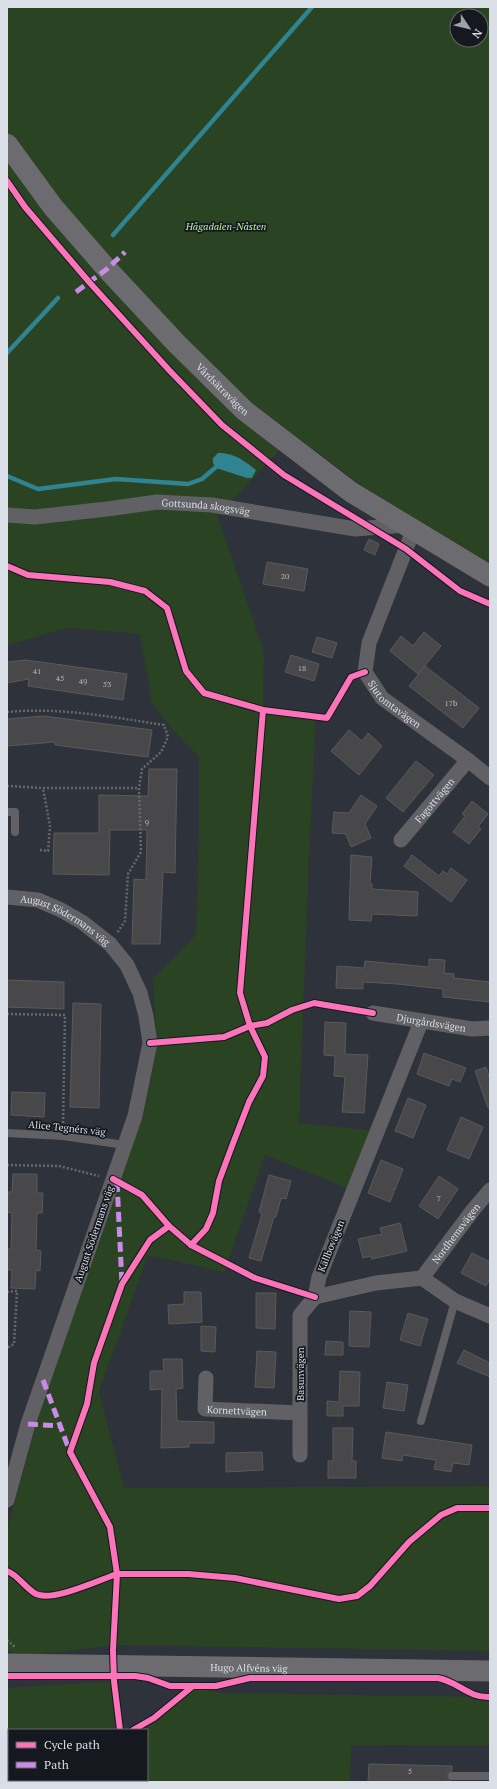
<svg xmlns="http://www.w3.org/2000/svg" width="497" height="1789" viewBox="0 0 497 1789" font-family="'PT Serif',serif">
<rect width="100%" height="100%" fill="#2e323a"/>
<g fill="#2a4322" fill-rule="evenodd">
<path d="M7,7H490V564L390,506L294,435L223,510L215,509L264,652L263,710L316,716L309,855L299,1123L376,1131L354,1191L265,1155L224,1272L148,1255L99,1391L124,1488L490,1486V1651L118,1645L23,1656L7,1650V1535L9,1523L37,1422L144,1112L157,1048L153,979L196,935L199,836V757L172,729L152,703L140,634L68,628L7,645ZM457,16H481V40H457Z"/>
<path d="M114,1681L120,1730H9V1744L7,1743V1688Z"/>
<path d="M193,1686L221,1693L490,1697V1746L351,1745L350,1782H86L82,1780H147V1730H133L154,1718Z"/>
</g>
<path fill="#308390" d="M218,453C233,452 245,461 256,470L252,478H247L216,468L213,463V458Z"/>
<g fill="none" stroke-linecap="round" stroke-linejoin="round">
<g stroke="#308390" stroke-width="4.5">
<path d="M113,235L312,7"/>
<path d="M7,353L58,298"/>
<path d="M7,476L38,489L116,479L188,484L202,479L216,467"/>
</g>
</g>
<g fill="#484749" stroke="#5b595b">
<path d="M369,539L379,544L375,555L364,550Z"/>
<path d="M267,562L308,569L304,591L263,584Z"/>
<path d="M424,632L441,646L418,674L390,651L401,636L413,646Z"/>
<path d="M317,637L337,643L332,658L312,652Z"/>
<path d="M291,655L319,664L314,681L285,672Z"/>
<path d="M26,660L127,674L123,700L28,686L29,679L7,683V662Z"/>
<path d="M425,666L479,708L463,728L409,686Z"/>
<path d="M44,716L152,730L148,757L55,745V742L7,746V719Z"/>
<path d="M349,730L362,741L368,733L382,746L359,775L331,751Z"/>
<path d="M416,761L434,775L403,812L386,798Z"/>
<path d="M149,769H177L175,873L163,872L160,944H132L134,879L146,880L147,830H110L109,875L53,874L54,833H99V795L148,796Z"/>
<path d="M361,795L377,806L365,824L371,838L351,847L346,834L332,833L334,812L349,813Z"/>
<path d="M472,801L488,814L478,827L481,829L469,844L453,832L465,816L462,814Z"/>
<path d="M351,855L372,857L370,884H372V889L418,892L417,916L372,914L371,921L349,920Z"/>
<path d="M412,855L439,876L443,871L447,874L451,868L467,880L451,902L404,866Z"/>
<path d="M429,959L445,960L444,973L454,974V978L490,982V1002L443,997V989L397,984L363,982V989L336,988L337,966L364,968L365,961L429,967Z"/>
<path d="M7,980L64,982V1009L7,1007Z"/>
<path d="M73,1003L101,1004L99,1108L70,1107Z"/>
<path d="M325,1022L346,1023L345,1054L368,1055L364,1113L342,1112L345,1077L334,1076L335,1056L324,1055Z"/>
<path d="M424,1053L466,1068L460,1082L452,1079L449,1086L417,1074Z"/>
<path d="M486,1067L490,1079V1108H488L475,1071Z"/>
<path d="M12,1092L45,1093L44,1117L11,1115Z"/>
<path d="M408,1098L426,1105L413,1138L395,1131Z"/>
<path d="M461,1117L483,1127L469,1159L447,1150Z"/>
<path d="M381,1160L403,1169L395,1190L393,1188L394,1192L390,1202L368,1193Z"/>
<path d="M13,1174H37V1193H43L42,1213H37L36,1250L41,1251L40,1271L36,1270L35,1289L11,1288L12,1270H7V1249H11L12,1213L7,1212L8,1192H12Z"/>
<path d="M269,1175L291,1181L286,1199L281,1198L276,1217H274L261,1261L249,1258L262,1214L259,1212Z"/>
<path d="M439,1176L458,1189L438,1219L419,1206Z"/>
<path d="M400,1223L407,1251L372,1259L371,1256L363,1258L358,1239L382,1234L380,1228Z"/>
<path d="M472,1253L490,1262V1279L486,1286L461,1273Z"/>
<path d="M184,1292H201L202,1322L169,1324L168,1305L184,1304Z"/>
<path d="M256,1293H276L275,1329L256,1328Z"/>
<path d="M350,1311L371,1312L369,1347L349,1346Z"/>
<path d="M408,1313L428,1319L420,1346L400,1340Z"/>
<path d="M201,1326L216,1327L215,1352L201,1351Z"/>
<path d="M326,1341L343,1342V1355H325Z"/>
<path d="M464,1350L490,1363V1377L457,1363Z"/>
<path d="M257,1351L276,1352L274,1388L255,1387Z"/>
<path d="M163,1359H182L183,1388L176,1389L177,1421L214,1422V1443H189V1447L161,1448L162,1389L150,1390V1371H164Z"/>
<path d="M340,1371L360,1372L359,1406H343V1416H327V1401L339,1402Z"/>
<path d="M387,1382L408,1385L404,1411L383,1408Z"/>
<path d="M333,1428H353L352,1461H356V1478H328V1461H333Z"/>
<path d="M386,1432L472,1445L469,1465L453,1463L451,1472L434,1469L436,1460L403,1455L402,1461L382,1458Z"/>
<path d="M262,1452L263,1470L226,1472V1453Z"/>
<path d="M369,1764L452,1766V1771L447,1776L452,1782H368Z"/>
</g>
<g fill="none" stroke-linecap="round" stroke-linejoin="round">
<g stroke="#68686c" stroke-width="2.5" stroke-dasharray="2 2" stroke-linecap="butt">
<path d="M419,559H427"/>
<path d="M7,712C60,707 112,717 164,725L168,737L161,752L142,769L139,788L141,852L128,874L125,921L117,933"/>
<path d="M7,786L43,788H139"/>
<path d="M40,850L48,851L50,826L43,788"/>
<path d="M7,1014L65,1015L63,1126"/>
<path d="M7,1165L59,1166L99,1176"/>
<path d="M7,1292L17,1291L14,1344L7,1348"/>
<path d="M7,1640L15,1647"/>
</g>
<g stroke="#616064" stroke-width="8">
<path d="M7,812H15V832"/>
<path d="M7,1133L63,1136L125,1145"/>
<path d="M421,1421L455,1301"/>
<path d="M452,1776H490"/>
</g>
<g stroke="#616064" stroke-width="15">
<path id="s1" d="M7,515L35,517L107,509L157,502L212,505L355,529L405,525"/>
<path id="s2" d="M413,531L369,643L365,672L382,698L468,760L490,778"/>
<path id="s3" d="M401,840L468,760"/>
<path id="s4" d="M7,897L38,900L61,910L82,922L110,944L127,965L140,993L146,1016L150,1043L135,1116L28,1424L7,1500"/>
<path id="s5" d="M373,1013L472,1029L490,1028"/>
<path d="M421,1022L319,1277L315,1297L376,1283L422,1278L455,1301L490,1316"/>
<path id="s6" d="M422,1278L473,1210L490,1190"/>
<path id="s7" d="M206,1378L205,1409L300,1413"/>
<path d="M300,1455V1315L315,1297"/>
</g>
<g stroke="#6c6b6f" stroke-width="21">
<path id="s8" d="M7,144L53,207L107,269L177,344L245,411L351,492L490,576"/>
<path id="s9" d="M7,1664L490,1671"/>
</g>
<g stroke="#ca8be6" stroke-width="5" stroke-dasharray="10 5" stroke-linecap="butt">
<path d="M76,292L107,269L125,252"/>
<path d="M117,1182L122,1284"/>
<path d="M43,1380L70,1452"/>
<path d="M28,1424L60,1426"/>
</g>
<defs>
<g id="cycleway">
<path d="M7,181L25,207L90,283L169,370L222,425L284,475L406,549L460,591L490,604"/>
<path d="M7,566L28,575L110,582L145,591L167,608L186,671L204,693L263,710L327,718L351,677L365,672"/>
<path d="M150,1043L224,1037L250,1026L267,1023L292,1010L314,1003L373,1013"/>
<path d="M113,1179L142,1195L169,1226L191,1245L255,1278L315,1297"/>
<path d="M169,1226L150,1240L122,1284L94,1363L87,1404L70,1452L110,1527L117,1574H188L235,1578L339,1599L357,1596L370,1586L409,1542L441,1515L457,1508H490"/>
<path d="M191,1245L206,1229L213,1213L219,1181L232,1146L249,1102L263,1076L265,1057L250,1026L240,993L263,710"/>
<path d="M7,1571C18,1575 25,1588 36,1594C53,1602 99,1580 117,1574L113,1650L114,1681L120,1730"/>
<path d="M7,1676H135L148,1678L170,1686H216L250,1678H438C459,1682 468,1698 490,1697"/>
<path d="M133,1730L154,1718L193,1686"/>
</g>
</defs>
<use href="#cycleway" stroke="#15181e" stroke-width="8"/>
<use href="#cycleway" stroke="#fb73b8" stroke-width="6"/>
</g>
<g text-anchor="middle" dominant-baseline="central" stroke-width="3.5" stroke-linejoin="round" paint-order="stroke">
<g font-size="8" fill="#b5b8c0">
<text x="285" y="576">20</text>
<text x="302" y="668">18</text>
<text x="37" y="671">41</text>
<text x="60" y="678">45</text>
<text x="83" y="681">49</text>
<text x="107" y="684">53</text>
<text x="451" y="703">17b</text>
<text x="147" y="822">9</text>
<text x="439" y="1198">7</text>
<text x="410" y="1771">5</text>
</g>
<g font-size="10" font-style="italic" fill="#b2f599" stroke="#15181e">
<text x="226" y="226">Hågadalen-Nåsten</text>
</g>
<g font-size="10" fill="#d9dee7" stroke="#15181e">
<text stroke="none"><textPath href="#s8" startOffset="327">Vårdsätravägen</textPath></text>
<text stroke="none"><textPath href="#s1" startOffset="200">Gottsunda skogsväg</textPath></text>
<text stroke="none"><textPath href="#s2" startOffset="194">Sjutomtavägen</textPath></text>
<text stroke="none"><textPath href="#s3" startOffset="52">Fagottvägen</textPath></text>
<text stroke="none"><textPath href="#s4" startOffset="64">August Södermans väg</textPath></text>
<text stroke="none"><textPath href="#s5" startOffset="59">Djurgårdsvägen</textPath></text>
<text transform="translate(67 1128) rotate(6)">Alice Tegnérs väg</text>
<text transform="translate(94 1234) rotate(-71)">August Södermans väg</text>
<text stroke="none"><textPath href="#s6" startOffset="56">Nordhemsvägen</textPath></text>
<text transform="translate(331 1246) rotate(-68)">Källbovägen</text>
<text transform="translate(300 1374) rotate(-90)">Basunvägen</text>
<text stroke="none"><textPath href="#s7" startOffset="63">Kornettvägen</textPath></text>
<text stroke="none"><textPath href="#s9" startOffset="242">Hugo Alfvéns väg</textPath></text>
</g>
</g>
<rect width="497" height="1789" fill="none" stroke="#d9dee7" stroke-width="16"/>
<rect x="8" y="1729" width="140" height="52" fill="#15181e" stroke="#63676e"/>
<rect x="16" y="1742" width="20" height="6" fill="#fb73b8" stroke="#63676e"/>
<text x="44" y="1749" font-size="12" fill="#d9dee7">Cycle path</text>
<rect x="16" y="1762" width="20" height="6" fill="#ca8be6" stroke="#63676e"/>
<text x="44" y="1769" font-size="12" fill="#d9dee7">Path</text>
<g transform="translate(469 28) rotate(125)"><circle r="19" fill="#15181e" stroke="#63676e"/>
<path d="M0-3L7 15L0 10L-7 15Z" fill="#9da2aa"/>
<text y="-6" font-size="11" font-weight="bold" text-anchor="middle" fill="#d9dee7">N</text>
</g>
</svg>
